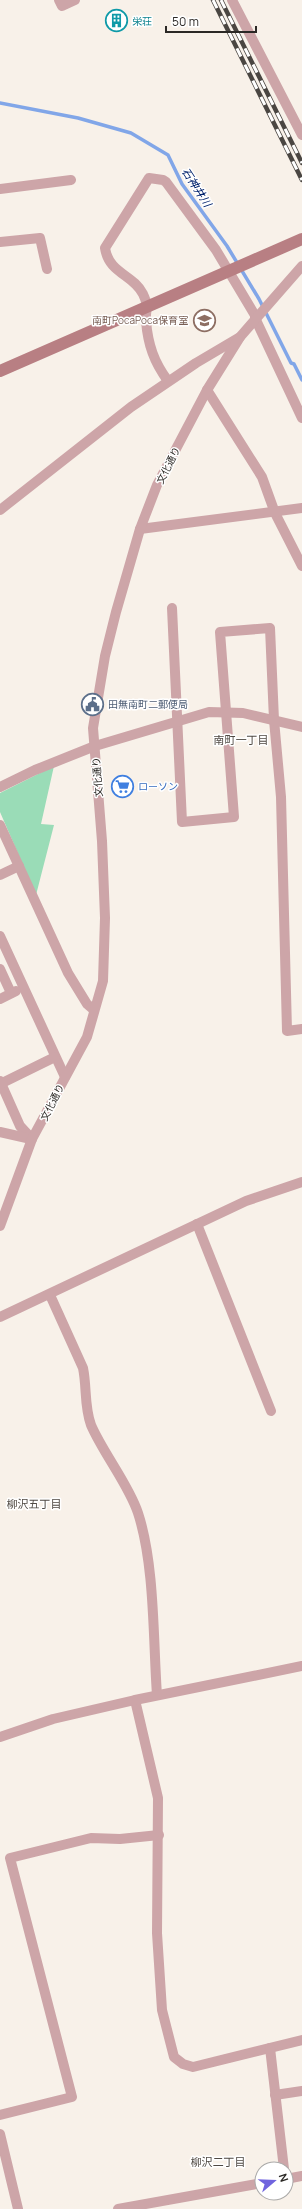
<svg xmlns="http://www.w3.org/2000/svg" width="302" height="2209" viewBox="0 0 302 2209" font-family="Manrope,'Noto Sans JP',sans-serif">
<rect width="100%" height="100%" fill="#f8f1e9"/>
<path fill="#9adcb7" d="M54,766L41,824L54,825L36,895L0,812V793Z"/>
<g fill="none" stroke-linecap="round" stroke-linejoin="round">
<path stroke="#81a6e8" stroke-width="3.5" d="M0,103L78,118L131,133L168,155L182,184L227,246L259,299L291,363L294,364L302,380"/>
<g stroke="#cda5a8" stroke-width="10">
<path d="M59,0L62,6L75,0"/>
<path d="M232,0L302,135"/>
<path d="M0,189L71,180"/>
<path d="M0,242L40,238L47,269"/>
<path d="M255,318L302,418"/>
<path d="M168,381C154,362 148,345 146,321C145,308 150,309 143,294C133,274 109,274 105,248L149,178L163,180L166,182L216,250L256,317"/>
<path d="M207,390L262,477L275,513L302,566"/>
<path d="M0,510L131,407L196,363L240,337L302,266"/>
<path d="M140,529L302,508"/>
<path d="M172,608L182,822L234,817L220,632L270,628L274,720L281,797L287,1031L302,1029"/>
<path d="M0,787L35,770L95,746L209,712L243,713L302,727"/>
<path d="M0,825L68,973L87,1004L94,1010"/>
<path d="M0,875L19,866"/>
<path d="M0,936L65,1077"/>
<path d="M0,969L11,993"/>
<path d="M0,999L16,991"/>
<path d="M0,1081L20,1126L32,1139"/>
<path d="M0,1084L55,1057"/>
<path d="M0,1132L31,1139"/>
<path d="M197,1224L271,1411"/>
<path d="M0,1226L32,1139L87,1037L103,981L105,918L102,841L93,728L105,656L116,612L140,529L157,485L207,390L240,337"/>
<path d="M50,1295L83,1368C87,1387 84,1406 91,1425C103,1453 129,1485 138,1513C155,1565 153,1640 157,1695"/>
<path d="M0,1317L246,1201L302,1182"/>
<path d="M135,1700L158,1798L157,1933L162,2010L174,2057L183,2064L193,2067L302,2040"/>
<path d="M0,1737L53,1719L135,1700L302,1666"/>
<path d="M270,2048L284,2169"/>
<path d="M275,2095L302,2091"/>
<path d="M0,2115L72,2097L10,1858L91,1838L120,1839L159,1835"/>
<path d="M0,2134L18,2209"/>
<path d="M286,2179L302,2176"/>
<path d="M118,2209L262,2183"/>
</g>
<path stroke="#b87f83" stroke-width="12" d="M0,371L302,239"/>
<defs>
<g id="rail">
<path d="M213,0L302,180"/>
<path d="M221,0L302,163"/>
</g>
</defs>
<use href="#rail" stroke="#4a4642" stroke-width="4.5"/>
<use href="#rail" stroke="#fff" stroke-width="3" stroke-dasharray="9" stroke-linecap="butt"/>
</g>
<defs>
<symbol id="building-ring" viewBox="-11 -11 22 22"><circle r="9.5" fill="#fff" stroke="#0f9aa8" stroke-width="1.5"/><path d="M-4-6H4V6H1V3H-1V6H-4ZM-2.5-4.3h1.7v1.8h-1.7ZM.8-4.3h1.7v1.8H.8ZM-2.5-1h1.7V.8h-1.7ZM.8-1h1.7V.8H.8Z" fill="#0f9aa8"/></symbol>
<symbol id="school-ring" viewBox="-11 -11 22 22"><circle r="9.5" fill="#fff" stroke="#8d6e63" stroke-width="1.5"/><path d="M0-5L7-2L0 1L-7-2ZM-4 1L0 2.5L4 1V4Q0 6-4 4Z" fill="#8d6e63"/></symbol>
<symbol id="civic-ring" viewBox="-11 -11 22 22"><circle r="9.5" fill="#fff" stroke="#5c6f8a" stroke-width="1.5"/><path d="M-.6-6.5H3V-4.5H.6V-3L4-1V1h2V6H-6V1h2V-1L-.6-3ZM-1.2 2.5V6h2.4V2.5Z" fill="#5c6f8a"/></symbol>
<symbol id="supermarket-ring" viewBox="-11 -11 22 22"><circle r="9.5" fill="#fff" stroke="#3f7fe0" stroke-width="1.5"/><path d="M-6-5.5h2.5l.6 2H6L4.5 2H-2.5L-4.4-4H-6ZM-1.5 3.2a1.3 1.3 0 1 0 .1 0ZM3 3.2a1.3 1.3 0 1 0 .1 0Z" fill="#3f7fe0"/></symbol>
</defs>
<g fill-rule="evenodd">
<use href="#building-ring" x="104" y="8" width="25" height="25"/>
<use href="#school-ring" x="192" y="308" width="25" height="25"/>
<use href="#civic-ring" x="80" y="692" width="25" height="25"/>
<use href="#supermarket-ring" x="110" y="774" width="25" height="25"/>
</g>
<g text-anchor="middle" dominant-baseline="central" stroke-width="3" stroke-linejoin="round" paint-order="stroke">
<g font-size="10" fill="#0d838f" stroke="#fff" text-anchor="start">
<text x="132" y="21">栄荘</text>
</g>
<g font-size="10" fill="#785e54" stroke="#fff" text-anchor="end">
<text x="188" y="320">南町PocaPoca保育室</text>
</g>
<g font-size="10" fill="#2b2825" stroke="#fff">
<text transform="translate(168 465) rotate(-63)">文化通り</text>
<text transform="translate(97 777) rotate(-94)">文化通り</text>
<text transform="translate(52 1102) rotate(-63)">文化通り</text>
</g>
<g font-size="10" fill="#4e5e75" stroke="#fff" text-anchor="start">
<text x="108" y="704">田無南町二郵便局</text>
</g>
<g font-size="10" fill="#366cbe" stroke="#fff" text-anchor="start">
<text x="138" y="786">ローソン</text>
</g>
<g font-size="11" font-style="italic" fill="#00226c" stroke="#fff">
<text transform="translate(197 187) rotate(57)">石神井川</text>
</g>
<g font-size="11" fill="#4f4943" stroke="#fff">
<text x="241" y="739">南町一丁目</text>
<text x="34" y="1503">柳沢五丁目</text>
<text x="218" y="2161">柳沢二丁目</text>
</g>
</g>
<g transform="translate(274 2181) rotate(71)"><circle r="19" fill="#ffffff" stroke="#aaa9a8"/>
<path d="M0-3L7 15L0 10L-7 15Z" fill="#7064de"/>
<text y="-6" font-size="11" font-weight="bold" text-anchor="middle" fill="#2b2825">N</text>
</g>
<path d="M166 26v6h90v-6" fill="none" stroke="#2b2825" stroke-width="2"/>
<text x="172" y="26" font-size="12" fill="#2b2825" stroke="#ffffff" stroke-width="3" paint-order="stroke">50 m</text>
</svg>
